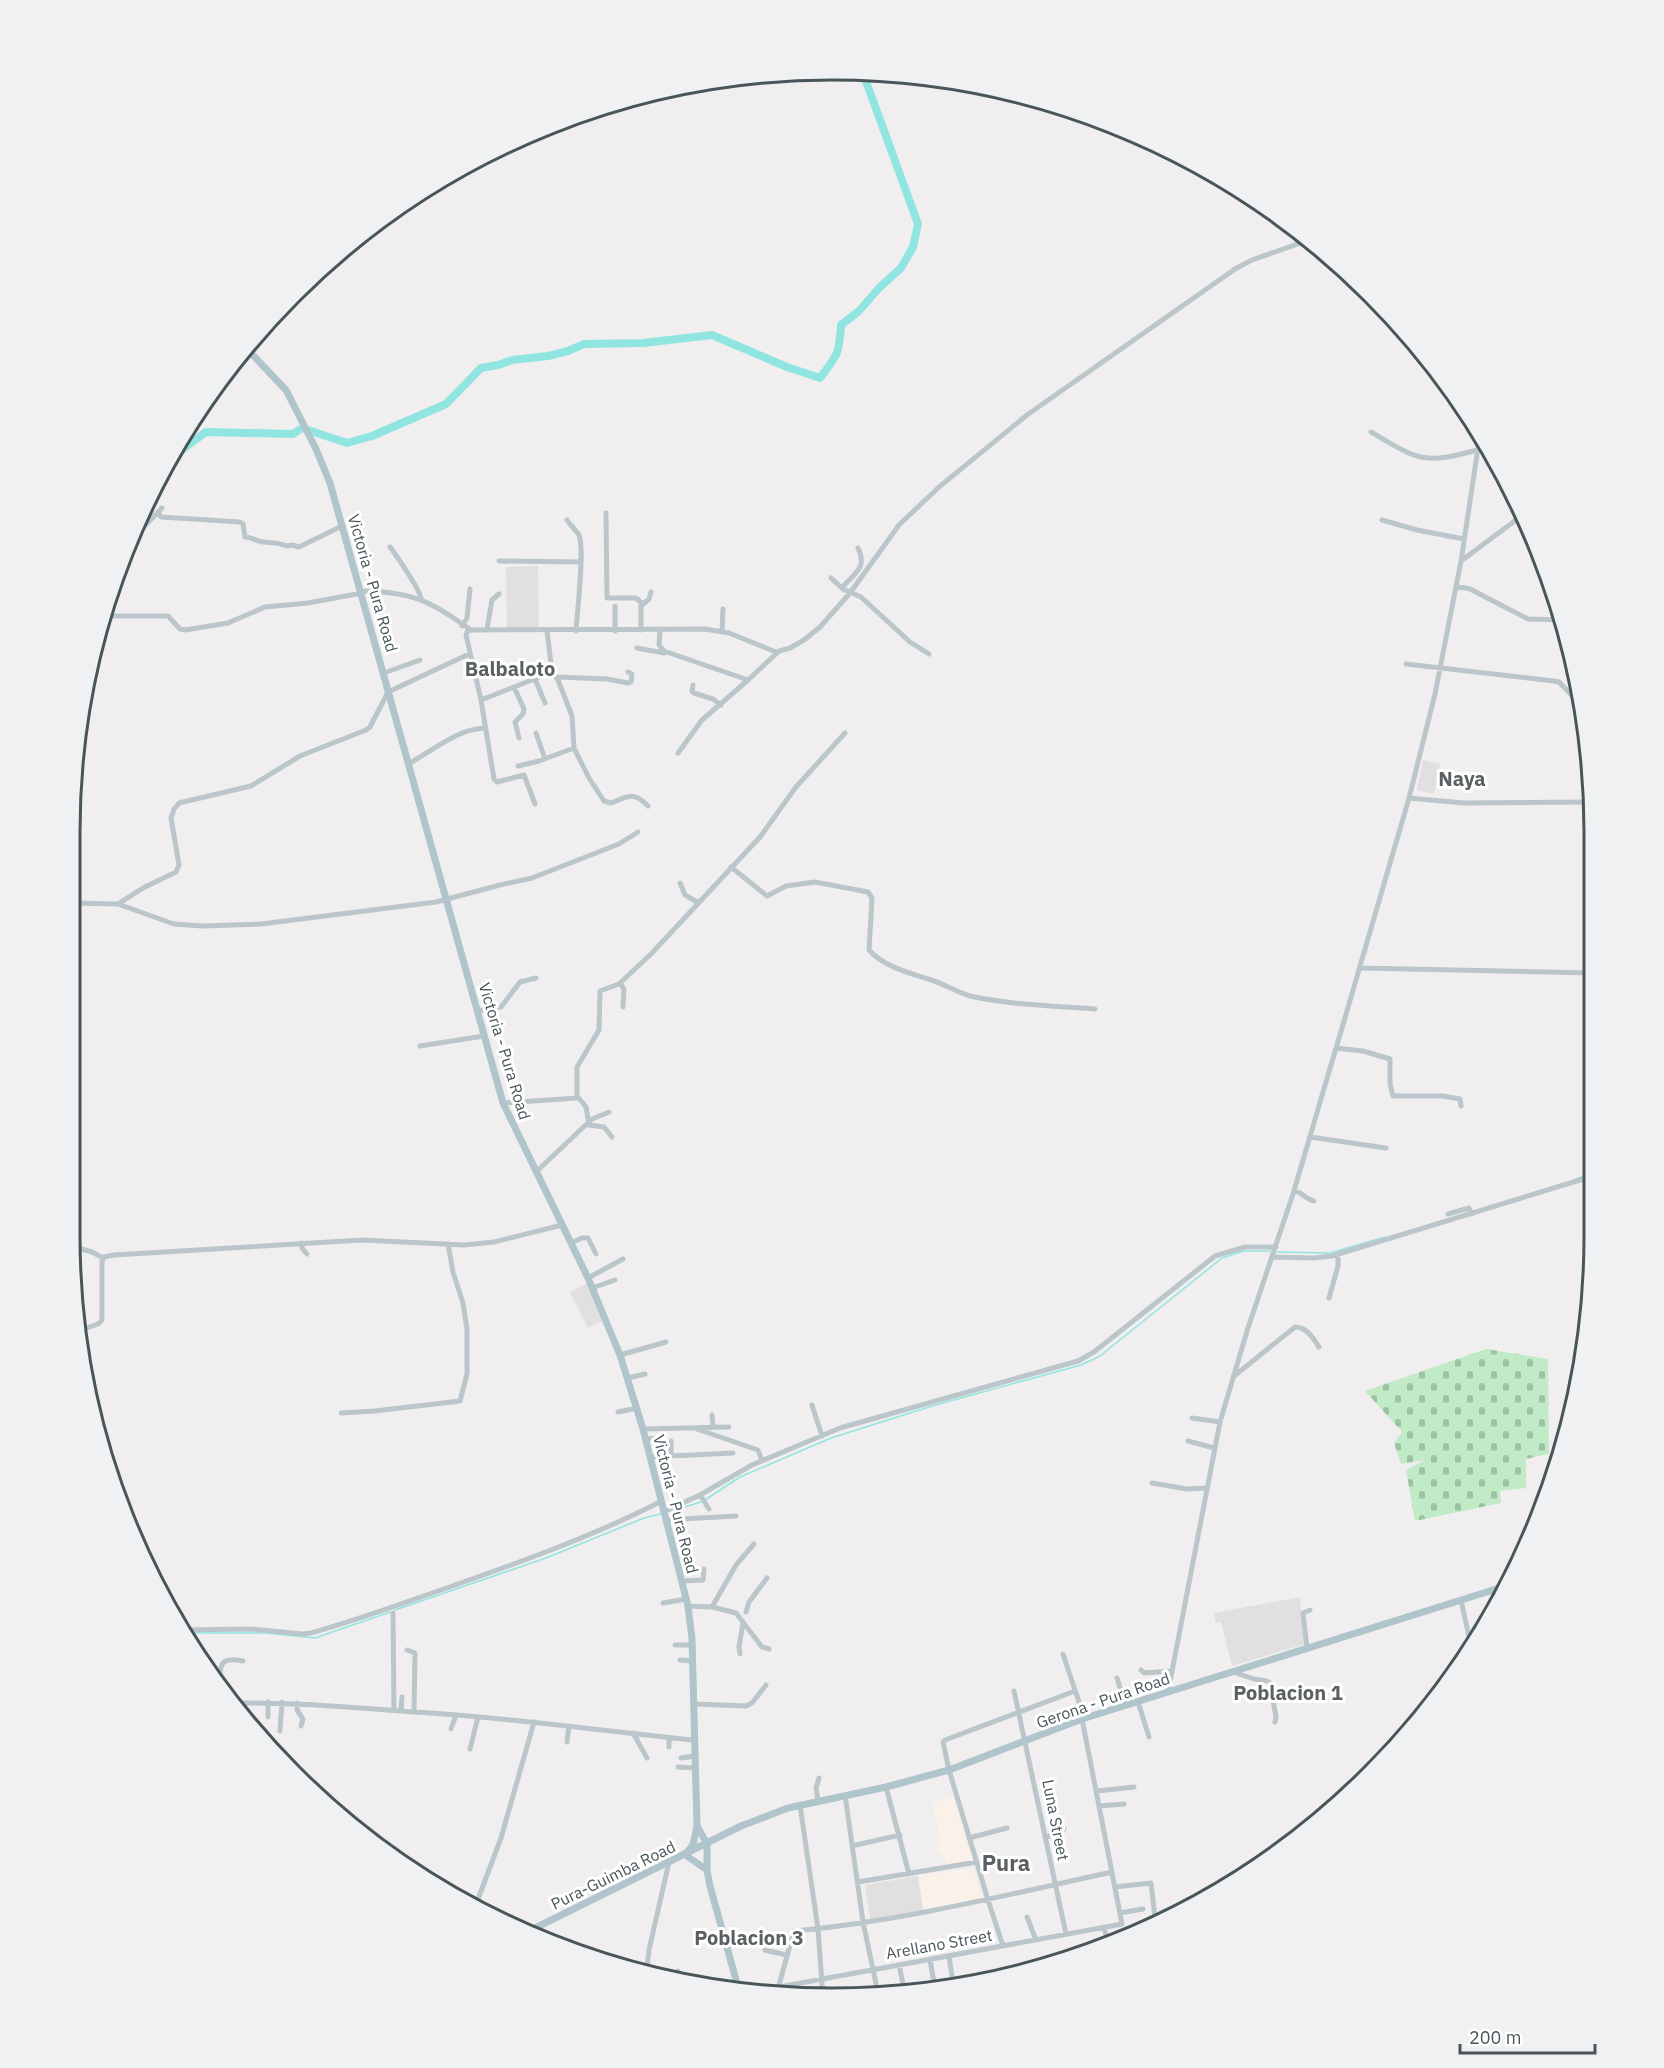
<svg xmlns="http://www.w3.org/2000/svg" width="1664" height="2068" viewBox="0 0 1664 2068" font-family="'IBM Plex Sans',sans-serif">
	<style>
		.commercial { fill: #faf1e8 }
		.education { fill: #e1dfe0 }
		.cemetery { fill: url(#cemetery-stones) }
		.lines { fill: none; stroke-linecap: round; stroke-linejoin: round }
		.stream { stroke: #90e5e1; stroke-width: 1.5 }
		.river { stroke: #90e5e1; stroke-width: 8 }
		.minor { stroke: #bbc6ca; stroke-width: 5 }
		.major { stroke: #b0c4cb; stroke-width: 7 }
		.labels { text-anchor: middle; dominant-baseline: central; stroke-width: 6; stroke-linejoin: round; paint-order: stroke }
		.street-label { font-size: 16px; fill: #48565a; stroke: #fff }
		.quarter-label { font-size: 20px; font-weight: bold; fill: #5b6062; stroke: #fff }
		.district-label { font-size: 22px; font-weight: bold; fill: #5b6062; stroke: #fff }
		.rim { fill: none; stroke: #48565a; stroke-width: 3 }
	</style>
	<defs>
		<pattern id="cemetery-stones" width="16" height="16" patternUnits="userSpaceOnUse" patternTransform="scale(1.5)"><rect width="16" height="16" fill="#c0ebc6"/><path d="M2 7V4a2 2 0 0 1 4 0v3zM10 15v-3a2 2 0 0 1 4 0v3z" fill="#9ec1a4"/></pattern>
	</defs>
	<rect width="100%" height="100%" fill="#f1eeef"/>
	<path class="commercial" d="M953 1797 973 1860 948 1866 943 1854H940L936 1842 940 1840 932 1803Z
		M973 1868 983 1898 923 1910 918 1876Z"/>
	<path class="education" d="M538 566 539 629H507L506 567Z
		M1423 760 1440 764 1434 794 1417 790Z
		M587 1283 604 1320 588 1328 570 1292Z
		M1300 1597 1305 1644 1232 1666 1221 1622 1216 1623 1214 1613Z
		M918 1876 923 1910 870 1919 865 1885Z"/>
	<path class="cemetery" d="M1486 1349 1548 1359 1549 1454 1526 1459V1488L1500 1491 1501 1503 1415 1521 1406 1470 1425 1460 1401 1464 1394 1443 1402 1432 1365 1391Z"/>
	<g class="lines">
		<path class="stream" d="M1576 1179 1593 1173
			M1275 1252 1330 1253 1385 1237
			M705 1500 740 1477 831 1438 932 1406 1081 1365 1100 1356 1222 1258 1244 1251H1270
			M671 1511 701 1502
			M395 1610 546 1558 644 1518 661 1514
			M183 1633H266L315 1638 390 1612"/>
		<path class="river" d="M168 457H172L206 432 293 434 302 428 347 443 372 436 446 404 481 368 498 365 512 360 548 356 568 351 584 344 643 343 712 335 787 367 820 378C838 354 839 355 841 325L859 311 879 288 901 268 913 247 918 224 863 73"/>
		<path class="minor" d="M1371 432C1419 460 1423 465 1477 450
			M158 512 161 517 240 522 243 524 245 537C253 537 256 542 263 542 274 543 277 542 287 546L292 545 299 547 342 526
			M606 513 607 598H636L643 604
			M567 520C570 525 576 530 579 535 585 549 577 612 576 631
			M1382 520 1417 530 1464 539
			M125 546 162 508
			M390 547C396 555 421 591 421 599
			M499 561 581 562
			M1461 561 1524 514
			M831 578 843 589 861 597 910 642 929 654
			M1456 586 1470 589 1528 619 1564 620
			M842 588C854 573 868 568 858 548
			M361 591C414 592 428 600 471 630L705 629 729 633 776 652 790 648 804 640 820 627 850 593 899 525 939 487 1027 415 1235 269 1252 260 1309 240
			M104 616H168L180 629 185 630 228 623 265 607 308 603 362 593
			M462 626 467 618 470 589
			M487 629 492 600 499 594
			M471 630 467 632 466 635 481 700 552 672 547 631
			M641 630V606L649 599 651 592
			M660 630 659 645 664 651 748 680 778 652
			M615 631V606
			M722 631 723 609
			M637 648 664 653
			M1406 664 1554 681 1559 682 1581 705
			M552 672 558 680 572 716 574 748 589 778 604 801 611 803C628 797 632 790 648 806
			M384 673 420 660
			M557 677 607 679 628 683 631 682 632 674 628 672
			M535 679 545 703
			M693 685 692 691 694 693 713 699 721 705
			M514 687 524 709 523 714 515 722 519 738
			M481 700 494 779 497 782 524 775 535 804
			M536 733 545 759
			M678 753 702 720 748 680
			M410 763C434 750 457 729 485 728
			M518 766 539 761 574 748
			M1409 798 1464 803 1593 802
			M731 867 767 896 786 886 815 882 868 892 872 898 869 950C884 967 910 973 931 980 944 984 959 993 970 996 1011 1005 1054 1006 1095 1009
			M680 883 685 895 697 902
			M70 903 118 904 143 888 176 872 179 865 171 818 174 809 179 803 251 786 300 756 366 730 370 727 388 692 469 654
			M118 904 174 924 202 926 261 924 436 902 500 885 532 878 619 844 638 832
			M1360 968 1593 973
			M620 983 624 989 623 1007
			M477 1011 501 1007 520 982 536 978
			M420 1046 484 1036
			M1336 1048 1363 1051 1390 1059V1084L1393 1096H1443L1460 1099 1461 1106
			M578 1097 586 1107 589 1125 604 1127 612 1137
			M503 1103 577 1098V1067L599 1030 600 991 619 984 651 954 760 837 796 787 845 733
			M1310 1137 1386 1148
			M537 1171 592 1119 609 1112
			M1294 1191C1303 1192 1305 1199 1314 1201
			M1448 1214 1469 1208 1472 1214
			M302 1243V1248L307 1254
			M571 1243 582 1238H588L596 1254
			M74 1247 92 1252 103 1258
			M1273 1257 1313 1258 1332 1256 1593 1176
			M588 1278 623 1259
			M592 1288 615 1280
			M1329 1298 1338 1266V1254
			M81 1330 98 1324 102 1320V1262L104 1257 114 1255 362 1240 464 1245 494 1242 562 1225
			M620 1355 666 1342
			M1233 1377 1295 1327C1307 1327 1313 1338 1319 1347
			M628 1378 645 1374
			M812 1405 822 1436
			M618 1412 637 1408
			M341 1413 375 1411 460 1401 467 1374V1329L463 1303 453 1272 448 1244
			M712 1415 713 1427
			M1192 1418 1220 1422
			M643 1429 729 1427
			M697 1429 758 1450 762 1461
			M645 1439 661 1438
			M671 1441V1455
			M1188 1441 1214 1448
			M650 1457 733 1453
			M1152 1483 1187 1489 1207 1488
			M700 1495 709 1509
			M663 1512 700 1495 752 1465 840 1428 1078 1361 1094 1352 1215 1256 1245 1247H1276
			M665 1520 736 1516
			M681 1581 703 1580 704 1569
			M1461 1600 1471 1646
			M663 1603 686 1599
			M688 1606 712 1607 736 1565 754 1544
			M712 1607 736 1613 762 1647 769 1649
			M746 1612 749 1602 767 1578
			M393 1613 394 1710
			M181 1630 252 1629 302 1634 311 1633C355 1621 398 1605 441 1590 515 1564 589 1538 660 1502
			M675 1645H692
			M1307 1648 1303 1613 1310 1610
			M407 1650 415 1653 414 1712
			M740 1654 739 1647 743 1623
			M680 1660 692 1661
			M1141 1670 1144 1673 1172 1671
			M1233 1672 1254 1679 1267 1681 1270 1683 1276 1717 1275 1722
			M1117 1678 1126 1706
			M220 1681C219 1661 224 1657 243 1661
			M1014 1691 1066 1934
			M1168 1692 1220 1422 1248 1328 1293 1194 1344 1021 1409 798 1435 694 1461 561 1480 435
			M1138 1702 1149 1737
			M237 1703C297 1702 355 1708 414 1712 508 1717 601 1731 694 1740
			M297 1703V1710L303 1719 301 1726
			M694 1704 746 1706 752 1703 766 1685
			M401 1711 402 1697
			M268 1717V1702
			M451 1729 456 1715
			M280 1731 282 1702
			M633 1733 647 1758
			M669 1738V1747
			M567 1742 569 1726
			M470 1749 478 1717
			M681 1758 695 1756
			M678 1767 695 1768
			M886 1787 909 1874
			M1097 1791 1134 1787
			M845 1795 863 1922 878 1993
			M818 1800 816 1788 819 1778
			M800 1805 818 1929 823 1998
			M1099 1806 1124 1804
			M1045 1837 1054 1835 1064 1829
			M969 1838 1007 1828
			M852 1846 900 1835
			M858 1882 977 1862
			M1115 1887 1151 1883 1156 1926
			M475 1907 501 1838 534 1722
			M1120 1913 1143 1909
			M1027 1917 1036 1940
			M1104 1927 1108 1943
			M1003 1946 988 1900 949 1770 943 1742 945 1740 1075 1691
			M765 1950 786 1955
			M949 1956 953 1983
			M930 1960 934 1982
			M899 1965 904 1989
			M646 1974 649 1950 669 1862
			M677 1979 678 1971
			M779 1987 1122 1924 1082 1719V1711L1063 1654
			M777 1992 794 1931C901 1921 1007 1895 1112 1872"/>
		<path class="major" d="M245 347 286 390 316 449 330 483 503 1103 588 1278 620 1355 643 1429 688 1606 692 1639 697 1826 707 1844V1870L710 1886 738 1987
			M688 1851 693 1845 697 1826
			M684 1854 707 1870
			M531 1930 741 1826 788 1808 886 1787 949 1770 1082 1719 1509 1585"/>
	</g>
	<g class="labels">
		<g class="street-label">
			<text transform="translate(373 583) rotate(74)">Victoria - Pura Road</text>
			<text transform="translate(505 1051) rotate(73)">Victoria - Pura Road</text>
			<text transform="translate(676 1504) rotate(76)">Victoria - Pura Road</text>
			<text transform="translate(1103 1700) rotate(-19)">Gerona - Pura Road</text>
			<text transform="translate(1056 1820) rotate(79)">Luna Street</text>
			<text transform="translate(613 1875) rotate(-26)">Pura-Guimba Road</text>
			<text transform="translate(939 1944) rotate(-10)">Arellano Street</text>
		</g>
		<g class="quarter-label">
			<text x="510" y="668">Balbaloto</text>
			<text x="1462" y="778">Naya</text>
			<text x="1288" y="1692">Poblacion 1</text>
			<text x="749" y="1937">Poblacion 3</text>
		</g>
		<g class="district-label">
			<text x="1006" y="1862">Pura</text>
		</g>
	</g>
	<path d="M0 0H1664V2068H0ZM832 80H832A752 752 0 0 1 1584 832V1236A752 752 0 0 1 832 1988H832A752 752 0 0 1 80 1236V832A752 752 0 0 1 832 80Z" fill="#f0f1f2" fill-rule="evenodd"/>
	<path class="rim" d="M832 80H832A752 752 0 0 1 1584 832V1236A752 752 0 0 1 832 1988H832A752 752 0 0 1 80 1236V832A752 752 0 0 1 832 80Z"/>
	<path d="M1460 2044v9h135v-9" fill="none" stroke="#48565a" stroke-width="3"/>
	<text x="1469" y="2044" font-size="18" fill="#48565a" stroke="#ffffff" stroke-width="4.5" paint-order="stroke">200 m</text>
</svg>
